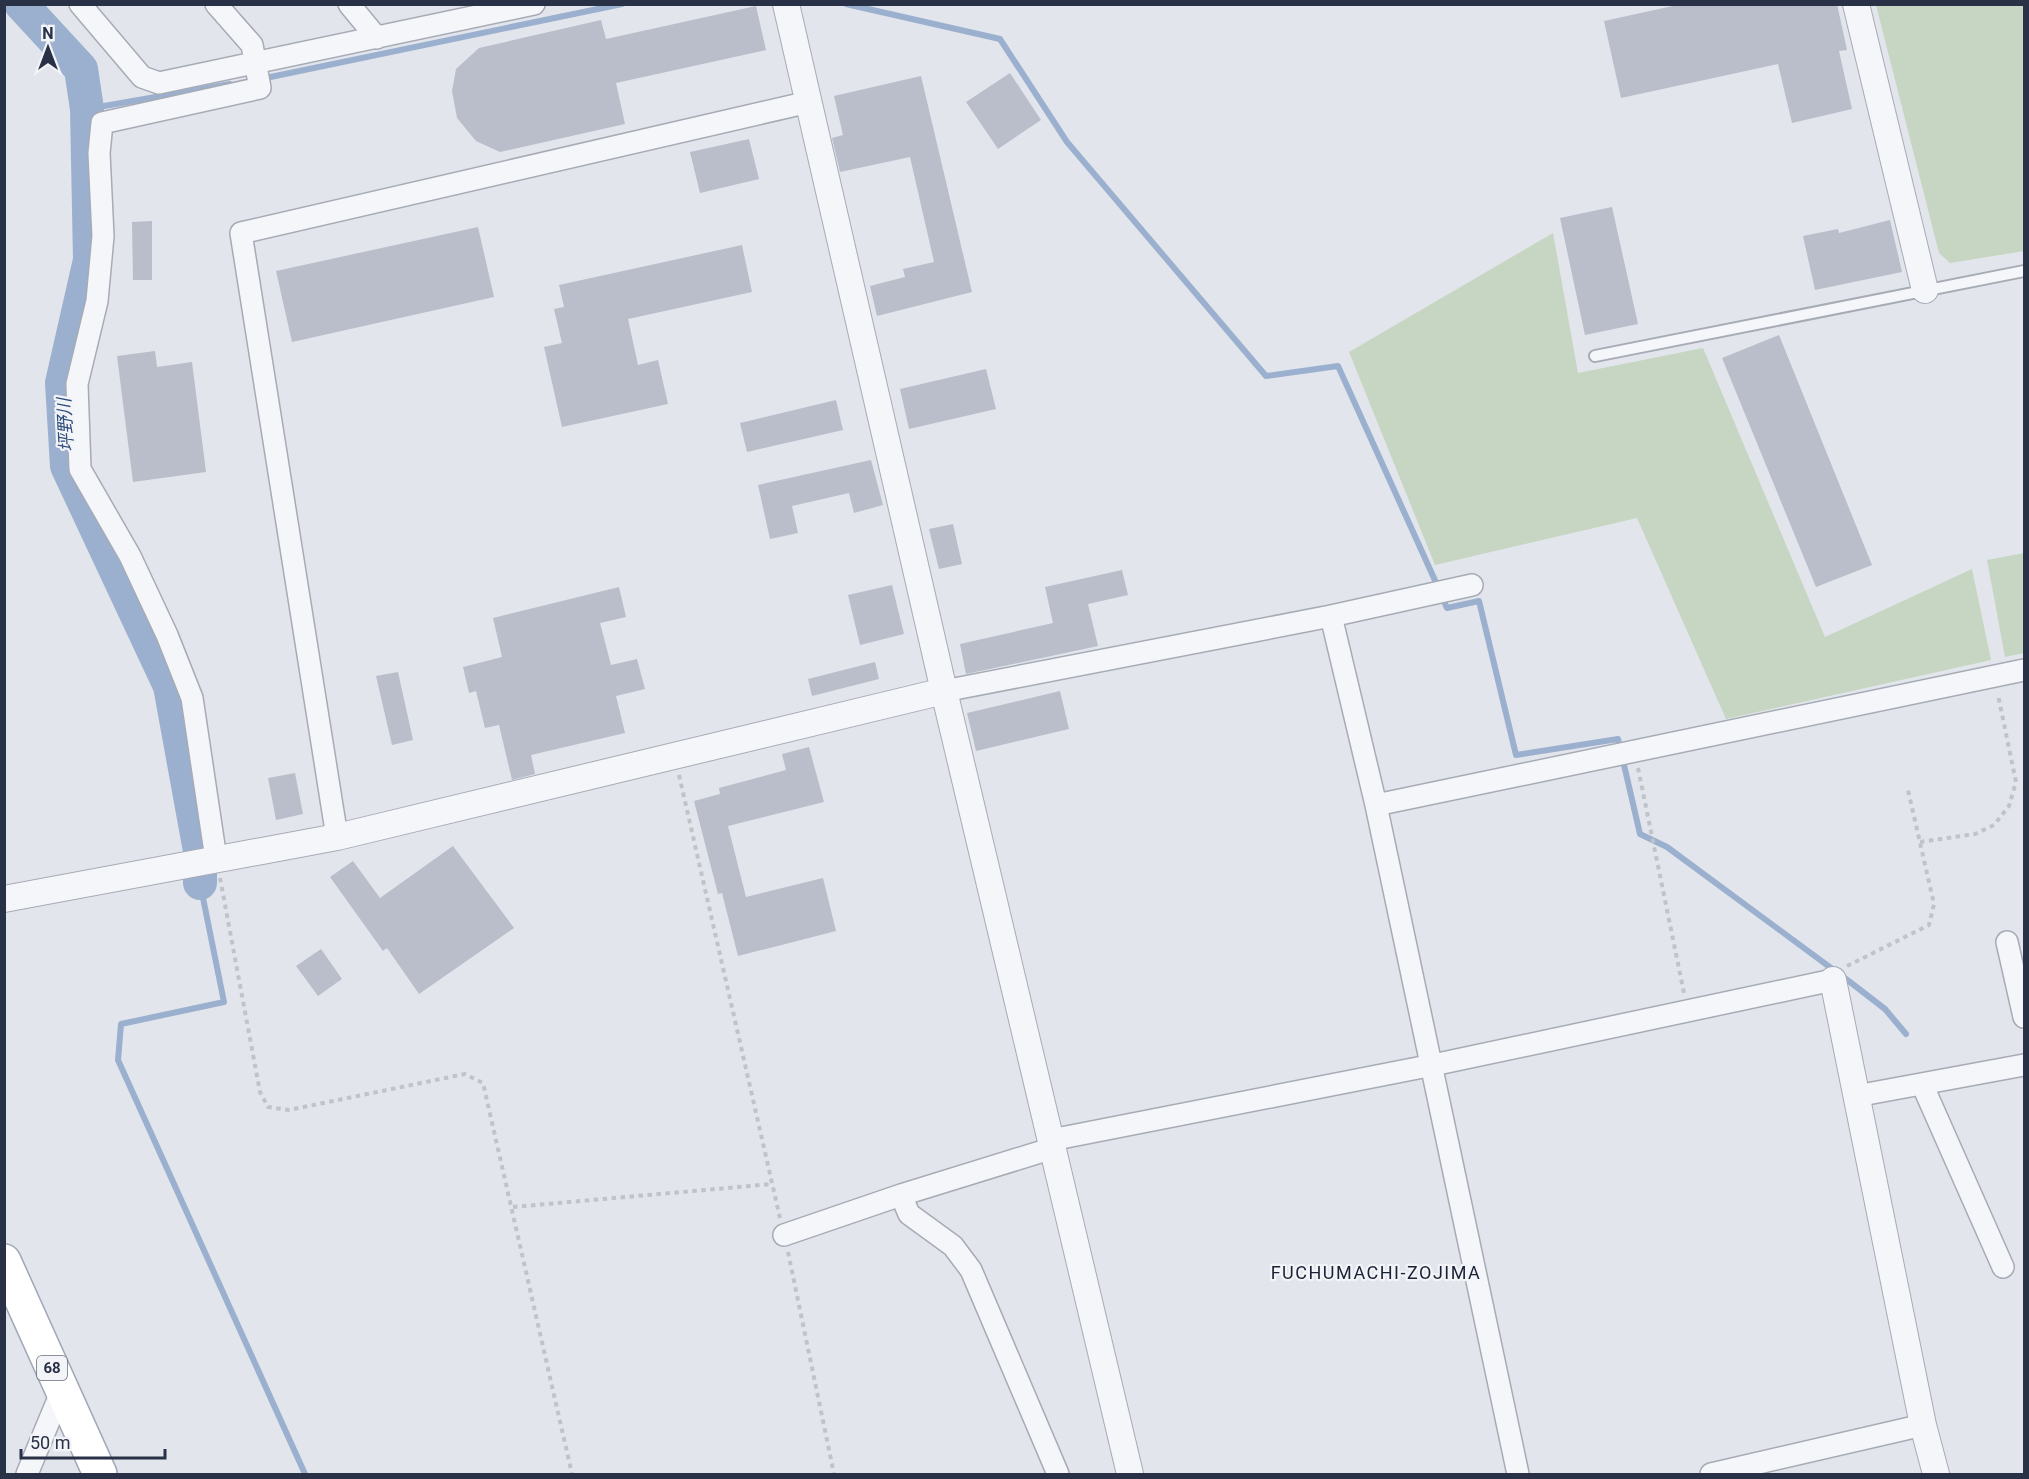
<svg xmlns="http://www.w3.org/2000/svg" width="2029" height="1479" viewBox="0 0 2029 1479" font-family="Roboto,'Noto Sans JP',sans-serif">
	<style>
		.green { fill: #c6d6c2 }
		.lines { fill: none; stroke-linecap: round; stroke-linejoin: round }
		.stream { stroke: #9ab0ce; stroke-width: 6 }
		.river { stroke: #9ab0ce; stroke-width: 34 }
		.building { fill: #b9beca }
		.service-casing { stroke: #a6abb6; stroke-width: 14 }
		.minor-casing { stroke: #a6abb6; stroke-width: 24 }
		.tertiary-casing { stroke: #a6abb6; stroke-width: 28 }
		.primary-casing { stroke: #a0a8b8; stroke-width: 36 }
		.path { stroke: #c0c3ca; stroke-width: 4; stroke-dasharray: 4.5 4.5; stroke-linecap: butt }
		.service { stroke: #f5f6f9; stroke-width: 10 }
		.minor { stroke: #f5f6f9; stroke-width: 21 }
		.tertiary { stroke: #f5f6f9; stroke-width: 26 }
		.primary { stroke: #fff; stroke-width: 33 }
		.labels { text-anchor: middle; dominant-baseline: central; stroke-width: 4.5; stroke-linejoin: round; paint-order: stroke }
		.shield { fill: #f2f4f8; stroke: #656c7b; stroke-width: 1.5 }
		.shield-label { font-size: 15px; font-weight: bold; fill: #283145 }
		.water-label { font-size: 18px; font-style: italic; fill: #2f4d7d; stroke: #f2f4f8 }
		.neighbourhood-label { font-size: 18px; letter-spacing: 1.5px; fill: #1a2236; stroke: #f2f4f8 }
	</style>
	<rect width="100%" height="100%" fill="#e2e5eb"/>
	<path class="green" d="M1876 5H2024V251L1950 263 1939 253Z
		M1553 233 1578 373 1703 348 1825 637 1972 569 1991 660 1726 719 1637 518 1435 565 1349 352Z
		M2024 553V653L2005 657 1987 560Z"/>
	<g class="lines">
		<path class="stream" d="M846 4 1000 39 1067 142 1266 376 1338 366 1438 587
			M261 79 622 4
			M87 109 230 84
			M1442 597 1447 608 1479 601 1516 755 1618 739 1640 834 1667 847 1850 982 1885 1009 1906 1034
			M200 883 224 1002 121 1024 118 1060 305 1474"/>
		<path class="river" d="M21 4 81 69 87 109 90 260 62 383 67 466 170 686 200 851V883"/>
	</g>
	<path class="building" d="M1682 4H1837L1847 50 1839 51 1852 109 1792 123 1778 64 1621 98 1604 21Z
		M756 6 766 50 616 83 625 124 500 152 476 141 457 118 452 91 456 69 479 48 601 20 606 39Z
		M1010 73 1041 120 998 149 966 102Z
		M921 76 972 292 877 316 870 286 905 277 903 269 934 262 910 157 840 172 832 138 843 135 834 96Z
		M749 139 759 179 700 193 690 152Z
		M1612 207 1638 324 1585 335 1560 218Z
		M1890 220 1902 272 1815 290 1803 236 1838 229 1839 233Z
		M152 221V280H133L132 222Z
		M478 227 494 297 292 342 276 271Z
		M742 245 752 292 628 319 638 365 658 360 668 404 562 427 544 347 562 343 554 309 564 307 559 285Z
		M1779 335 1872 565 1816 587 1722 358Z
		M155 351 157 367 192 362 206 472 133 482 117 356Z
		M986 369 996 409 909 429 900 389Z
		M836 400 843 430 747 452 740 423Z
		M871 460 883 505 854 513 849 493 792 506 798 533 770 539 758 485Z
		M953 524 962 564 939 569 929 529Z
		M1122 570 1128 595 1088 604 1098 646 966 674 960 644 1053 623 1045 587Z
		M892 585 904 634 860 645 848 595Z
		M619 587 626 617 600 623 611 665 637 659 645 689 616 696 625 733 531 755 535 774 512 780 499 725 485 728 476 691 469 693 463 667 502 657 493 618Z
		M875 662 879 679 812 696 808 679Z
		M398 672 413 740 392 745 376 676Z
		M1060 691 1069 729 976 751 967 713Z
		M809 747 824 802 728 826 746 897 823 878 836 931 738 956 722 893 718 894 694 801 720 794 719 788 786 770 782 754Z
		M295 773 303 814 276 820 268 778Z
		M453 846 514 928 419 994 387 948 383 951 330 877 353 861 380 898Z
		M321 949 342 979 318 996 296 966Z"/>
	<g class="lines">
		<g class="service-casing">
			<path id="service" d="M1595 356 2024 271"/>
		</g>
		<g class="minor-casing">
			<path id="minor" d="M80 4 142 77 159 83 534 4
				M216 4 252 45 260 88 102 123 99 153 103 236 97 301 77 384 80 469 130 556 167 635 192 698 216 859
				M349 4 377 38
				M1331 616 1472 585
				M944 691 1331 616 1376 805 1518 1474
				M1376 805 2024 670
				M337 837 241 233 809 102
				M2007 942 2024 1017
				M1922 1084 2003 1267
				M1856 1096 2024 1065
				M1051 1140 1433 1065 1833 980
				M1053 1148 901 1195 909 1214 953 1246 971 1270 1058 1474
				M784 1235 901 1195
				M27 1474 62 1390
				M1711 1474 1923 1425"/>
		</g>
		<g class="tertiary-casing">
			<path id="tertiary" d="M786 4 944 691 1130 1474
				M1856 4 1925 290
				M4 899 337 837 944 691
				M1833 980 1923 1425 1936 1474"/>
		</g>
		<g class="primary-casing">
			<path id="primary" d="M4 1261 100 1474"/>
		</g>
		<path class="path" d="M1638 768 1684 993
			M679 775 780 1218
			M1920 842 1975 834 1994 825 2009 806 2016 782 1998 695
			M220 878 260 1092 268 1107 289 1110 465 1074 483 1083 572 1474
			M1847 966 1929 925 1934 904 1908 790
			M513 1207 772 1184
			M788 1252 834 1474"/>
		<use href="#service" class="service"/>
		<use href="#minor" class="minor"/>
		<use href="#tertiary" class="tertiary"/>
		<use href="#primary" class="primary"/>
	</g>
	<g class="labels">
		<rect class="shield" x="37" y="1356" width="30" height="24" rx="4.5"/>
		<g class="shield-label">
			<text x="52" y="1368">68</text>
		</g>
		<g class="water-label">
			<text transform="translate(65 425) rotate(-93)">坪野川</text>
		</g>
		<g class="neighbourhood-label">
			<text x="1376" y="1272">FUCHUMACHI-ZOJIMA</text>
		</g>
	</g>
	<rect width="2029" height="1479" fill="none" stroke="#283145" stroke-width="12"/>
	<g transform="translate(48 48)" stroke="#f2f4f8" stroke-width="4.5" paint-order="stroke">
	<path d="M0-4.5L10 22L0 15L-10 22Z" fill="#283145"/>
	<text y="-9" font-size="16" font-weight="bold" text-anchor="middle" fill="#283145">N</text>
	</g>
	<path d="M21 1449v9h144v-9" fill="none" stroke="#283145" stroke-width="3"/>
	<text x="30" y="1449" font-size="18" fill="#283145" stroke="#f2f4f8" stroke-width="4.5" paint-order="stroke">50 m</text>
</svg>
